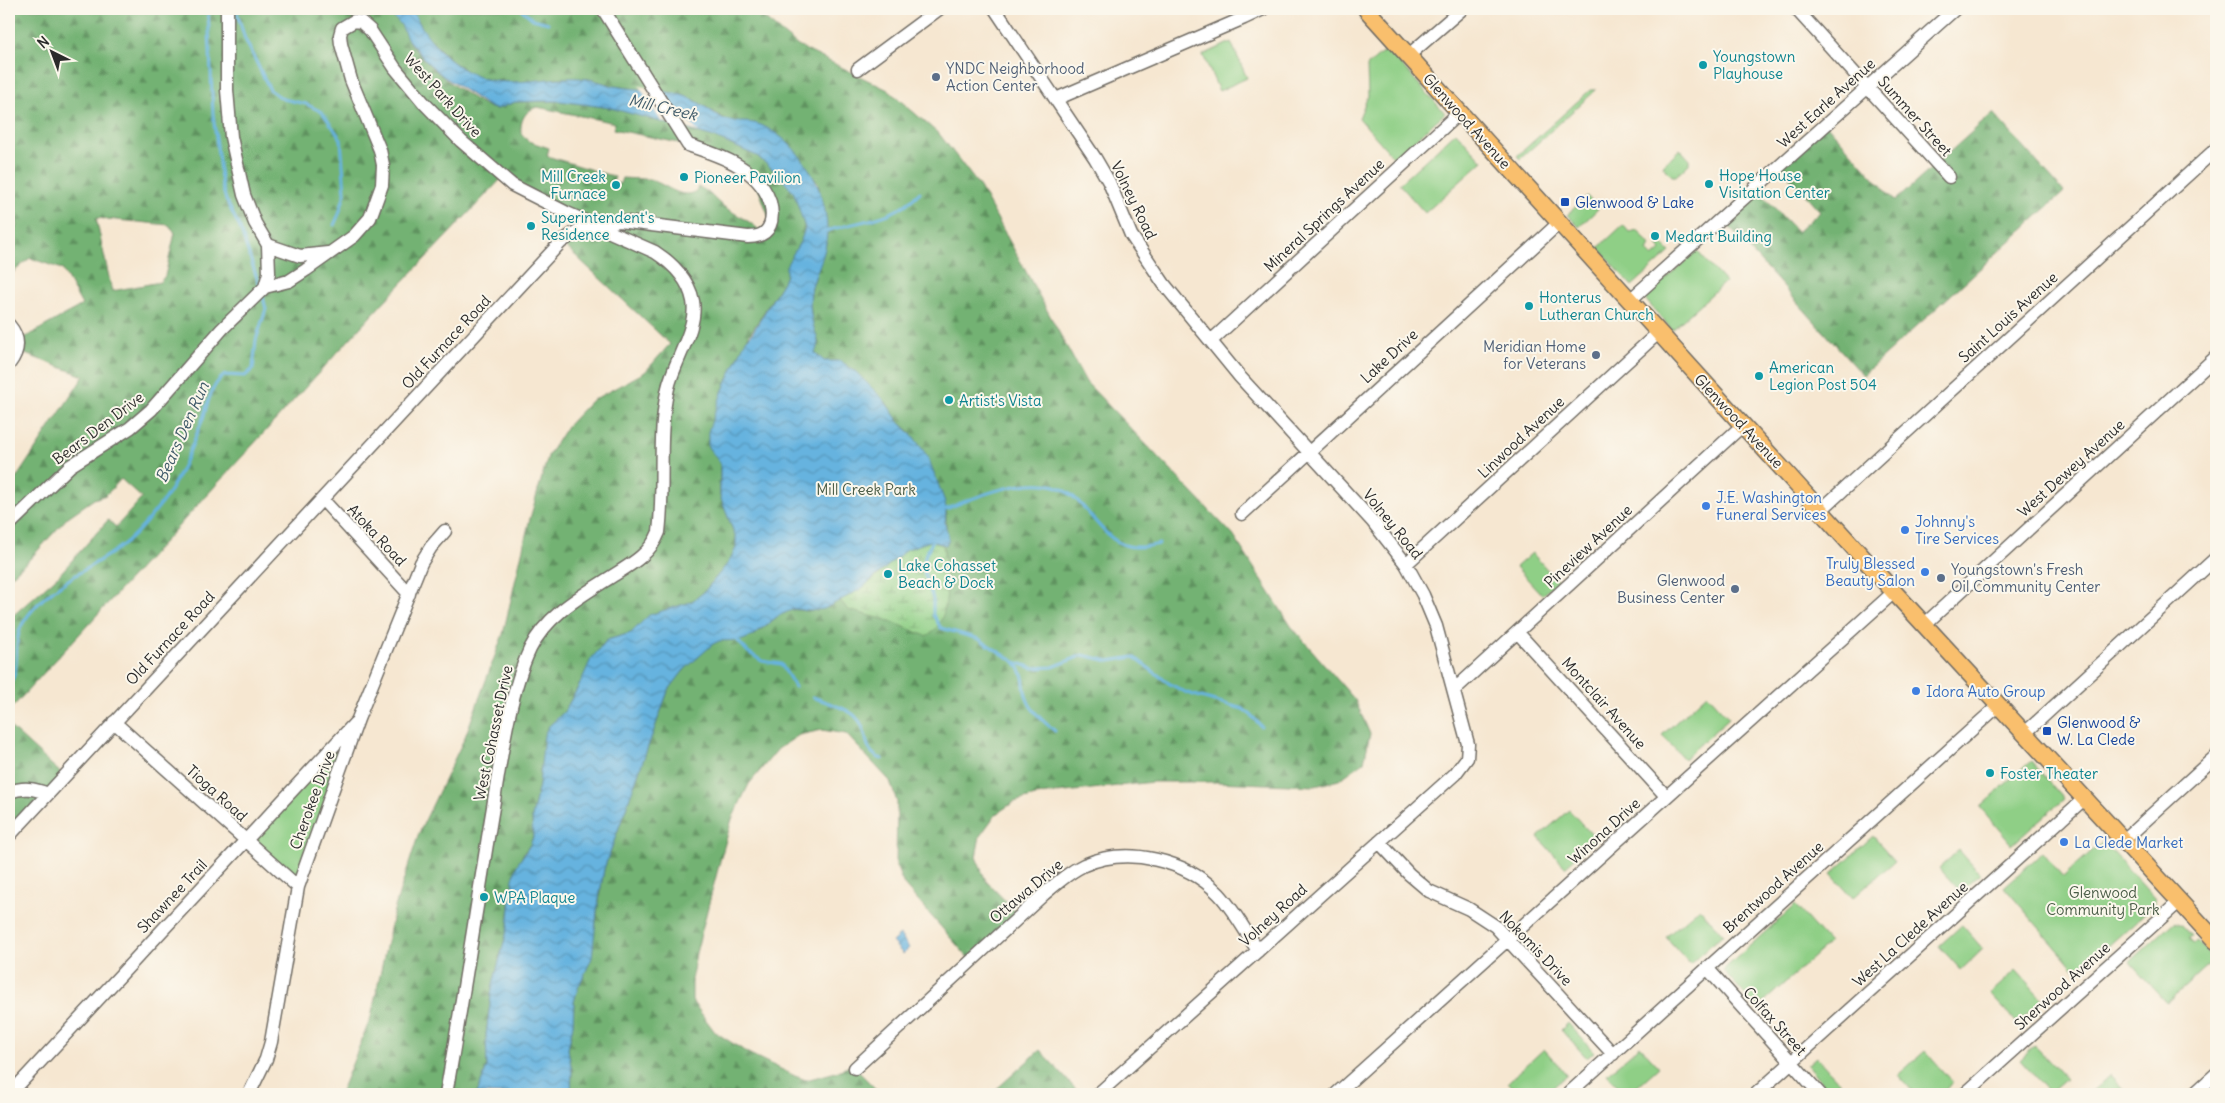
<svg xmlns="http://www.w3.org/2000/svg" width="2225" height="1103" viewBox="0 0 2225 1103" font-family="Delius,sans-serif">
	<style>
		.green { fill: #8fcf86; stroke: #5d7d58 }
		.forest { fill: url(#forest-firs); stroke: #4f6e4f; fill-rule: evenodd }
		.wetland { fill: url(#wetland-marsh); stroke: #5d7d58 }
		.water { fill: url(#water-waves); stroke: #486f85 }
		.pier { fill: #f6e7d1 }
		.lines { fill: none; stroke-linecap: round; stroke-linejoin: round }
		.stream { stroke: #66b3df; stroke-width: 3 }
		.minor-casing { stroke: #726d65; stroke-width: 15 }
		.major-casing { stroke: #726d65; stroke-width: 19 }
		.minor { stroke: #fff; stroke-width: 12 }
		.major { stroke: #f9bf6d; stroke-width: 16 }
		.culture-dot { fill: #0f9aa8; stroke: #fbf7ec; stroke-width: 2 }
		.service-dot { fill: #5c6f8a; stroke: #fbf7ec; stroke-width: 2 }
		.transit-dot { fill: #1a4fb4; stroke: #fbf7ec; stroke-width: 2 }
		.shop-dot { fill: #3f7fe0; stroke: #fbf7ec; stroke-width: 2 }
		.labels { text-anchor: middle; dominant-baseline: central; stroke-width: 4; stroke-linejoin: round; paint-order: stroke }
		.culture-label { font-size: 15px; fill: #0d838f; stroke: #fbf7ec; text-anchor: start }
		.service-label { font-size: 15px; fill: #4e5e75; stroke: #fbf7ec; text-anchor: start }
		.street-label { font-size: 15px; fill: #2b2b2b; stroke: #fbf7ec }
		.transit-label { font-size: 15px; fill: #164399; stroke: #fbf7ec; text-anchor: start }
		.park-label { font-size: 15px; fill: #495c46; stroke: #fbf7ec }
		.shop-label { font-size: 15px; fill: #366cbe; stroke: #fbf7ec; text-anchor: start }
		.water-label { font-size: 16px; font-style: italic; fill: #405b6a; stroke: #fbf7ec }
	</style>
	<defs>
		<pattern id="forest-firs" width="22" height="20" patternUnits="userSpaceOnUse" patternTransform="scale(1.25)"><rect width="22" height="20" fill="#73b273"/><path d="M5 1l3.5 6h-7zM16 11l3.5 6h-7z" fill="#5f915f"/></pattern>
		<pattern id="wetland-marsh" width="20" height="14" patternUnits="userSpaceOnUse" patternTransform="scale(1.25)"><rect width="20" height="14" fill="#8fcf86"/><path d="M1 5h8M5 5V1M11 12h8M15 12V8" fill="none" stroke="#75a86e"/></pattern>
		<pattern id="water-waves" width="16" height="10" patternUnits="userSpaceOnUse" patternTransform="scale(1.25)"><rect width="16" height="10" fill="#66b3df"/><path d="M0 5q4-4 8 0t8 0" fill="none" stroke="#5492b5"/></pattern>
	</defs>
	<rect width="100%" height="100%" fill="#fbf7ec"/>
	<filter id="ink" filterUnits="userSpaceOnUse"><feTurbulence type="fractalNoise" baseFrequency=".02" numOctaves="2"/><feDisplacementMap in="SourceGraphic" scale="10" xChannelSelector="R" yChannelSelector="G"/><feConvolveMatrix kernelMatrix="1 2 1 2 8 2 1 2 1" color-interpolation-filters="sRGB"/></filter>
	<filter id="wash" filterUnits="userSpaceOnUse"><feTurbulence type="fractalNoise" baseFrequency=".0096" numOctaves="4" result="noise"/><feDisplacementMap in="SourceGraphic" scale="20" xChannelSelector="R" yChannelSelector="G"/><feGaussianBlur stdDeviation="1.12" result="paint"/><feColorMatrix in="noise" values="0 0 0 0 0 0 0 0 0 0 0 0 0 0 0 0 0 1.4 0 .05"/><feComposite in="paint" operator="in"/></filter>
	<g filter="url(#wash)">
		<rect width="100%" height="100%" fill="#f6e7d1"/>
		<path class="green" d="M1231 42 1247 78 1219 91 1203 55Z
			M1387 49 1445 113 1394 158 1359 118 1368 96 1367 66Z
			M1590 90H1596L1520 159 1517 156Z
			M1456 132 1483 161 1425 213 1399 184Z
			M1680 149 1689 159V164L1676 176H1672L1663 167 1664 164Z
			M1587 196 1598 209 1579 227 1567 215Z
			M1623 225 1629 232 1638 230 1650 245 1647 251 1653 257 1661 250 1657 245 1660 242 1670 252 1632 286 1598 248Z
			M1697 251 1725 282 1672 330 1644 298Z
			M1532 553 1558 581 1542 595 1516 567Z
			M1707 694 1729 718 1684 759 1662 735Z
			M358 719 298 887 246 840Z
			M2031 761 2064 799 2012 845 1980 807Z
			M1569 810 1596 839 1565 867 1538 837Z
			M1873 836 1895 861 1853 898 1831 874Z
			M2103 841 2155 899 2154 905 2078 973 2004 887 2043 852 2063 877Z
			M1959 850 1980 874 1960 891 1939 868Z
			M1795 905 1829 943 1757 1008 1723 970Z
			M1699 908 1723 934 1690 964 1666 937Z
			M2174 922 2182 925 2192 936 2189 938 2193 944 2197 941 2214 960 2167 1003 2130 962Z
			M1962 925 1983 949 1961 970 1939 946Z
			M2016 970 2043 1000 2017 1023 1990 994Z
			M1568 1023 1594 1052 1587 1058 1561 1030Z
			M1640 1046 1659 1067 1629 1094H1625L1607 1074Z
			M2035 1046 2066 1079 2050 1093 2020 1060Z
			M1544 1049 1567 1075 1546 1094H1519L1508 1082Z
			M1925 1051 1953 1083 1940 1094H1915L1898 1075Z
			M1816 1057 1841 1084 1831 1093 1807 1065Z
			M2110 1075 2128 1094H2089Z"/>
		<path class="forest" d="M9 9H390C392 17 396 19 401 24 405 29 406 37 409 42 429 69 461 93 490 108L497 109 515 102 560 101 611 108 657 120 711 136 757 156 776 172 794 193 803 219 805 233 783 282 748 337 722 392 714 455 720 463V496L736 538V548L728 563 704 592 691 602 649 615 631 633 607 640 601 646 564 712 548 727 545 735 539 785 532 817 533 837 530 845 523 854 510 902 508 927 492 988 486 1035 487 1067 477 1094H340L371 1017 394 910 419 833 465 737 503 634 529 522 548 456 567 426 591 401 645 372 670 344 561 242 594 226 502 178 381 305 9 711V619L59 575 108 520 116 527 142 498 121 479 106 495 94 499 68 517 31 558 9 578V489L84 376 17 351V342L82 305 62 269 30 258 9 276V231L18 226 9 202ZM537 107 615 123 613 129 688 145 755 179 771 223 759 230C749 220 738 216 726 208 715 202 711 191 698 187L696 191C682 200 668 186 654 181 645 178 632 179 622 178L620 184 613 182 615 177 547 156 549 148 528 141 521 133C520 121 524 111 537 107ZM96 218 169 225 175 233 165 276 160 282 112 291Z
			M412 9H753L798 46 888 90 940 135 980 187 1086 382 1233 535 1291 626 1355 700 1370 734 1364 762 1339 780 1315 786 1216 782H1153L1039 795 1014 802 996 814 980 836 976 857 986 881 1020 916 971 961 904 885 896 866 897 802 890 781 846 734 822 730 799 735 778 749 749 784 732 819 720 861 696 953 692 976V1001L715 1032 748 1053 795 1076 806 1080 836 1072 852 1065 881 1094H571L572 1071 568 1049 573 1025 574 1002 595 925 604 869 668 691C677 677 704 645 720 640 732 637 742 641 754 635 767 627 777 613 792 610 797 609 802 611 808 611 818 611 831 606 840 600L946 529V509L930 463 909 431 899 422 884 400 856 372 841 361H824L815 353 818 342 812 321 810 303 812 287 826 244 827 229 818 183 781 138 760 125 734 122 725 119 693 99 682 95 614 86 589 79 560 78 544 81 510 82 490 80 472 75 453 62 426 35Z
			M1993 113 2064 192 1863 375 1721 218 1756 188 1797 232 1820 211 1779 166 1826 124 1895 201Z
			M9 726 64 776 9 836Z
			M1040 1050 1080 1094H991Z"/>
		<path class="wetland" d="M930 541 943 545C947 569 954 624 926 636L890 621 848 610 840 600 871 581 907 549Z"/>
		<path class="water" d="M390 9H412C424 35 445 61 472 74 508 92 550 73 588 79 597 80 605 84 614 86 638 91 668 88 692 99 703 104 712 113 724 119 736 124 749 120 761 125 803 143 833 199 826 243 824 258 816 272 812 287 809 298 810 313 813 324 814 330 818 337 818 342 818 346 816 350 815 353L824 361H841L856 372 884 400 899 422 913 436 928 457 945 502 946 511 945 523 949 540 946 545 930 541 907 549 861 589 824 609 810 611 794 609 778 616 752 636 743 640 719 641 713 644 684 670 668 691 604 869 597 911 592 958 578 988 574 1002 573 1025 568 1049 572 1071 571 1094H477L487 1067 486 1035 492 988 508 927 513 879 517 865 530 845 533 837 532 817 539 785 544 735 548 727 564 712 579 686 591 659 607 640 631 633 649 615 691 602 704 592 728 563 736 548V538L720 496V463L708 447V432L722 392 746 340 751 335 783 282 786 275V266L801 240 805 228 794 193 776 172 757 156 711 136 611 108 560 101H538L515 102 497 109 491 108 443 76 427 62 408 40 401 25 394 18Z
			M900 935 909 948 903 954 892 942Z"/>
		<path class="pier" d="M639 86 660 90 676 111 699 132 661 121Z"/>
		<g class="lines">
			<path class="stream" d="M208 9 213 114 222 186 226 200 240 228 260 287
				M236 9 245 39 270 90 283 99 306 104 322 112 341 139 345 193 339 214 334 225
				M521 9 533 19 548 23
				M827 231C862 219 892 222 920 192
				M946 509C975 497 1024 477 1055 486 1085 495 1098 539 1128 546 1138 549 1150 546 1159 544
				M932 542 925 556 924 572 933 599V615L941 628 979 639 1015 662 1033 668 1053 667 1083 655 1109 661 1134 657 1170 684 1187 693 1243 709 1251 715 1261 726
				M737 640 748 652 762 661 781 664 795 687
				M1016 663C1028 679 1021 686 1028 701 1033 713 1045 723 1055 731
				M9 683C22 673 11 642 23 623 46 585 90 570 124 544 137 534 149 519 160 505 179 481 190 450 202 421 208 405 210 385 225 375L245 376 253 369 256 340 266 309 262 293
				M813 697C825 702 848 708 856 717 871 732 860 751 882 759"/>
		</g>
	</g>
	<g filter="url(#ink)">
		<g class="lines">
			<g class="minor-casing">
				<path id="minor" d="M227 9V90L231 137 244 195 255 223 268 245 269 273 265 287
					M995 9 1095 158 1109 182 1131 235 1164 284 1240 377 1373 522 1406 564 1423 595 1436 626 1468 744 1467 758 1455 774 1098 1094
					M1796 9 1949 177
					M1409 55 1462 9
					M858 69 939 9
					M1056 99 1244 18 1263 9
					M268 245 300 256 328 253
					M1629 301 1955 9
					M9 325C20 338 19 351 9 364
					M1211 341 1459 113
					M322 499 409 594
					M1821 510 2216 149
					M1242 514 1559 223
					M9 525 70 466 130 428 151 410 222 329 265 287 289 281 306 270 354 236 370 218 382 185 383 165 380 150 351 80 341 44 340 35 342 28 354 21 361 22 370 30 395 68 424 103 461 141 512 185 567 213 655 252C672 263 689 280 693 301 698 328 674 361 668 388 657 435 665 484 659 532 651 553 632 564 614 575 583 595 547 614 530 649 509 694 501 758 493 807 477 903 463 999 446 1094
					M1406 564 1658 333
					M1925 624 2216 357
					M1518 633 1666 796
					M1454 690 1743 425
					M114 722 298 887
					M2025 733 2216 558
					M9 792C23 787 34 788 48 794
					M9 836 561 242 579 230 619 221 748 237C758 237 766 235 770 225 773 218 772 210 770 202 759 168 719 155 688 145L603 9
					M2124 840 2216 756
					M1379 842 1409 874 1429 891 1469 909 1495 926 1613 1054
					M1707 968 1820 1094
					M855 1068 1044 894C1057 883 1069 872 1084 865 1128 846 1186 860 1219 894 1234 910 1246 932 1258 951
					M10 1094 355 723
					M249 1094 266 1059 271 1042 298 887 358 719 421 563 431 547 445 531
					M1336 1094 1894 592
					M1568 1094 1999 705
					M1756 1094 2085 798
					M1965 1094 2180 901
					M2194 1094 2216 1074"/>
			</g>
			<g class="major-casing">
				<path id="major" d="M1366 9 1894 592 2216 941"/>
			</g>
			<use href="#minor" class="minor"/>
			<use href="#major" class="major"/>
		</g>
	</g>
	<g class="culture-dot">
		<circle cx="1703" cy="65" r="5"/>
		<circle cx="684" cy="177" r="5"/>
		<circle cx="1709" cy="184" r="5"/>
		<circle cx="616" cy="185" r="5"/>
		<circle cx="531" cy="226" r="5"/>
		<circle cx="1655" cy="236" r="5"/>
		<circle cx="1529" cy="306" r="5"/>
		<circle cx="1759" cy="376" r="5"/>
		<circle cx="949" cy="400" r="5"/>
		<circle cx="888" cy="574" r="5"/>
		<circle cx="1990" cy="773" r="5"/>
		<circle cx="484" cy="897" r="5"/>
	</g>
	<g class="service-dot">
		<circle cx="936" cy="77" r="5"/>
		<circle cx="1596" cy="355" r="5"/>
		<circle cx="1941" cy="578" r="5"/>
		<circle cx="1735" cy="589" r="5"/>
	</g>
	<g class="transit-dot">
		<rect x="1560" y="197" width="10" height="10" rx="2.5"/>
		<rect x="2042" y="726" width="10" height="10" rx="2.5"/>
	</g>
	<g class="shop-dot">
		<circle cx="1706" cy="506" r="5"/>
		<circle cx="1905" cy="530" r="5"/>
		<circle cx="1925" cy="572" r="5"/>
		<circle cx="1916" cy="691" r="5"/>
		<circle cx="2064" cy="842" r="5"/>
	</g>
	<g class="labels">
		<g class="culture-label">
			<text x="1713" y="56">Youngstown<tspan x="1713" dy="17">Playhouse</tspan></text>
			<text x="1719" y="175">Hope House<tspan x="1719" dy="17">Visitation Center</tspan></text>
			<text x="606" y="176" text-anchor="end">Mill Creek<tspan x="606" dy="17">Furnace</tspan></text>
			<text x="694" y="177">Pioneer Pavilion</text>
			<text x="541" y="217">Superintendent's<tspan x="541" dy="17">Residence</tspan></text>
			<text x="1665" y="236">Medart Building</text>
			<text x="1539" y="297">Honterus<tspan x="1539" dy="17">Lutheran Church</tspan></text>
			<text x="1769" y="367">American<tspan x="1769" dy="17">Legion Post 504</tspan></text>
			<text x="959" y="400">Artist's Vista</text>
			<text x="898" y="565">Lake Cohasset<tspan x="898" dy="17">Beach &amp; Dock</tspan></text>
			<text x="2000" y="773">Foster Theater</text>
			<text x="494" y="897">WPA Plaque</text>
		</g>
		<g class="service-label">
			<text x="946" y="68">YNDC Neighborhood<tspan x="946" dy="17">Action Center</tspan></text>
			<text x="1586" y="346" text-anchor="end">Meridian Home<tspan x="1586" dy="17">for Veterans</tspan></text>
			<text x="1951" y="569">Youngstown's Fresh<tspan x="1951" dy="17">Oil Community Center</tspan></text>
			<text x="1725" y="580" text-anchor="end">Glenwood<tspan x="1725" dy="17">Business Center</tspan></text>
		</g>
		<g class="street-label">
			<text transform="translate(443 95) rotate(48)">West Park Drive</text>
			<text transform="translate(1826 103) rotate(-42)">West Earle Avenue</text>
			<text transform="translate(1915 116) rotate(48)">Summer Street</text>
			<text transform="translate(1467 121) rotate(48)">Glenwood Avenue</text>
			<text transform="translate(1134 200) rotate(64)">Volney Road</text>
			<text transform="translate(1324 215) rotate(-43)">Mineral Springs Avenue</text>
			<text transform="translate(2008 317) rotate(-42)">Saint Louis Avenue</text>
			<text transform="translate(446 342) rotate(-47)">Old Furnace Road</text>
			<text transform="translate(1389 356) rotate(-43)">Lake Drive</text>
			<text transform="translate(1739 421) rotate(47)">Glenwood Avenue</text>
			<text transform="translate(98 428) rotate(-37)">Bears Den Drive</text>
			<text transform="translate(1521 437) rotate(-43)">Linwood Avenue</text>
			<text transform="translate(2071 468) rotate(-42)">West Dewey Avenue</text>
			<text transform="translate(1393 524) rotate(51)">Volney Road</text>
			<text transform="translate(377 535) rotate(47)">Atoka Road</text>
			<text transform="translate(1588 546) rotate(-43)">Pineview Avenue</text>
			<text transform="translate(170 638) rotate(-47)">Old Furnace Road</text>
			<text transform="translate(1604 703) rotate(48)">Montclair Avenue</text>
			<text transform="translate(493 733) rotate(-78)">West Cohasset Drive</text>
			<text transform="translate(217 793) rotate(42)">Tioga Road</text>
			<text transform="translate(312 800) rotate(-70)">Cherokee Drive</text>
			<text transform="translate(1604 831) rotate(-42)">Winona Drive</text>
			<text transform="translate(1773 887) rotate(-42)">Brentwood Avenue</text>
			<text transform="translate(1026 891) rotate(-40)">Ottawa Drive</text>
			<text transform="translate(172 896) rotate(-47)">Shawnee Trail</text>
			<text transform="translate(1273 915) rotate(-42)">Volney Road</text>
			<text transform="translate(1910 934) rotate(-42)">West La Clede Avenue</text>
			<text transform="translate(1536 948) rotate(46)">Nokomis Drive</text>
			<text transform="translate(2062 986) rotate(-42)">Sherwood Avenue</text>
			<text transform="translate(1775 1021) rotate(48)">Colfax Street</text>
		</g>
		<g class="transit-label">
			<text x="1575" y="202">Glenwood &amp; Lake</text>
			<text x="2057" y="722">Glenwood &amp;<tspan x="2057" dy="17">W. La Clede</tspan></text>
		</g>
		<g class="park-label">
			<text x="866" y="489">Mill Creek Park</text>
			<text x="2103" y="892">Glenwood<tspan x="2103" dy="17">Community Park</tspan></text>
		</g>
		<g class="shop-label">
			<text x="1716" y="497">J.E. Washington<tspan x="1716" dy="17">Funeral Services</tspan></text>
			<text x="1915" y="521">Johnny's<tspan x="1915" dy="17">Tire Services</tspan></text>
			<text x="1915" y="563" text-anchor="end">Truly Blessed<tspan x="1915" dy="17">Beauty Salon</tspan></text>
			<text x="1926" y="691">Idora Auto Group</text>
			<text x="2074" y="842">La Clede Market</text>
		</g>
		<g class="water-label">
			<text transform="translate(663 107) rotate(13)">Mill Creek</text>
			<text transform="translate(182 432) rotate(-66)">Bears Den Run</text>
		</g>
	</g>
	<rect width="2225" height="1103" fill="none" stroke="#fbf7ec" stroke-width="30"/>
	<g transform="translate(52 52) rotate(318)" stroke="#fbf7ec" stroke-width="4" paint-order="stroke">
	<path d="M0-4L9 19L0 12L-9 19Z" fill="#2b2b2b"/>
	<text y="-8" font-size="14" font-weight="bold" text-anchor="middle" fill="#2b2b2b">N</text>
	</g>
</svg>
